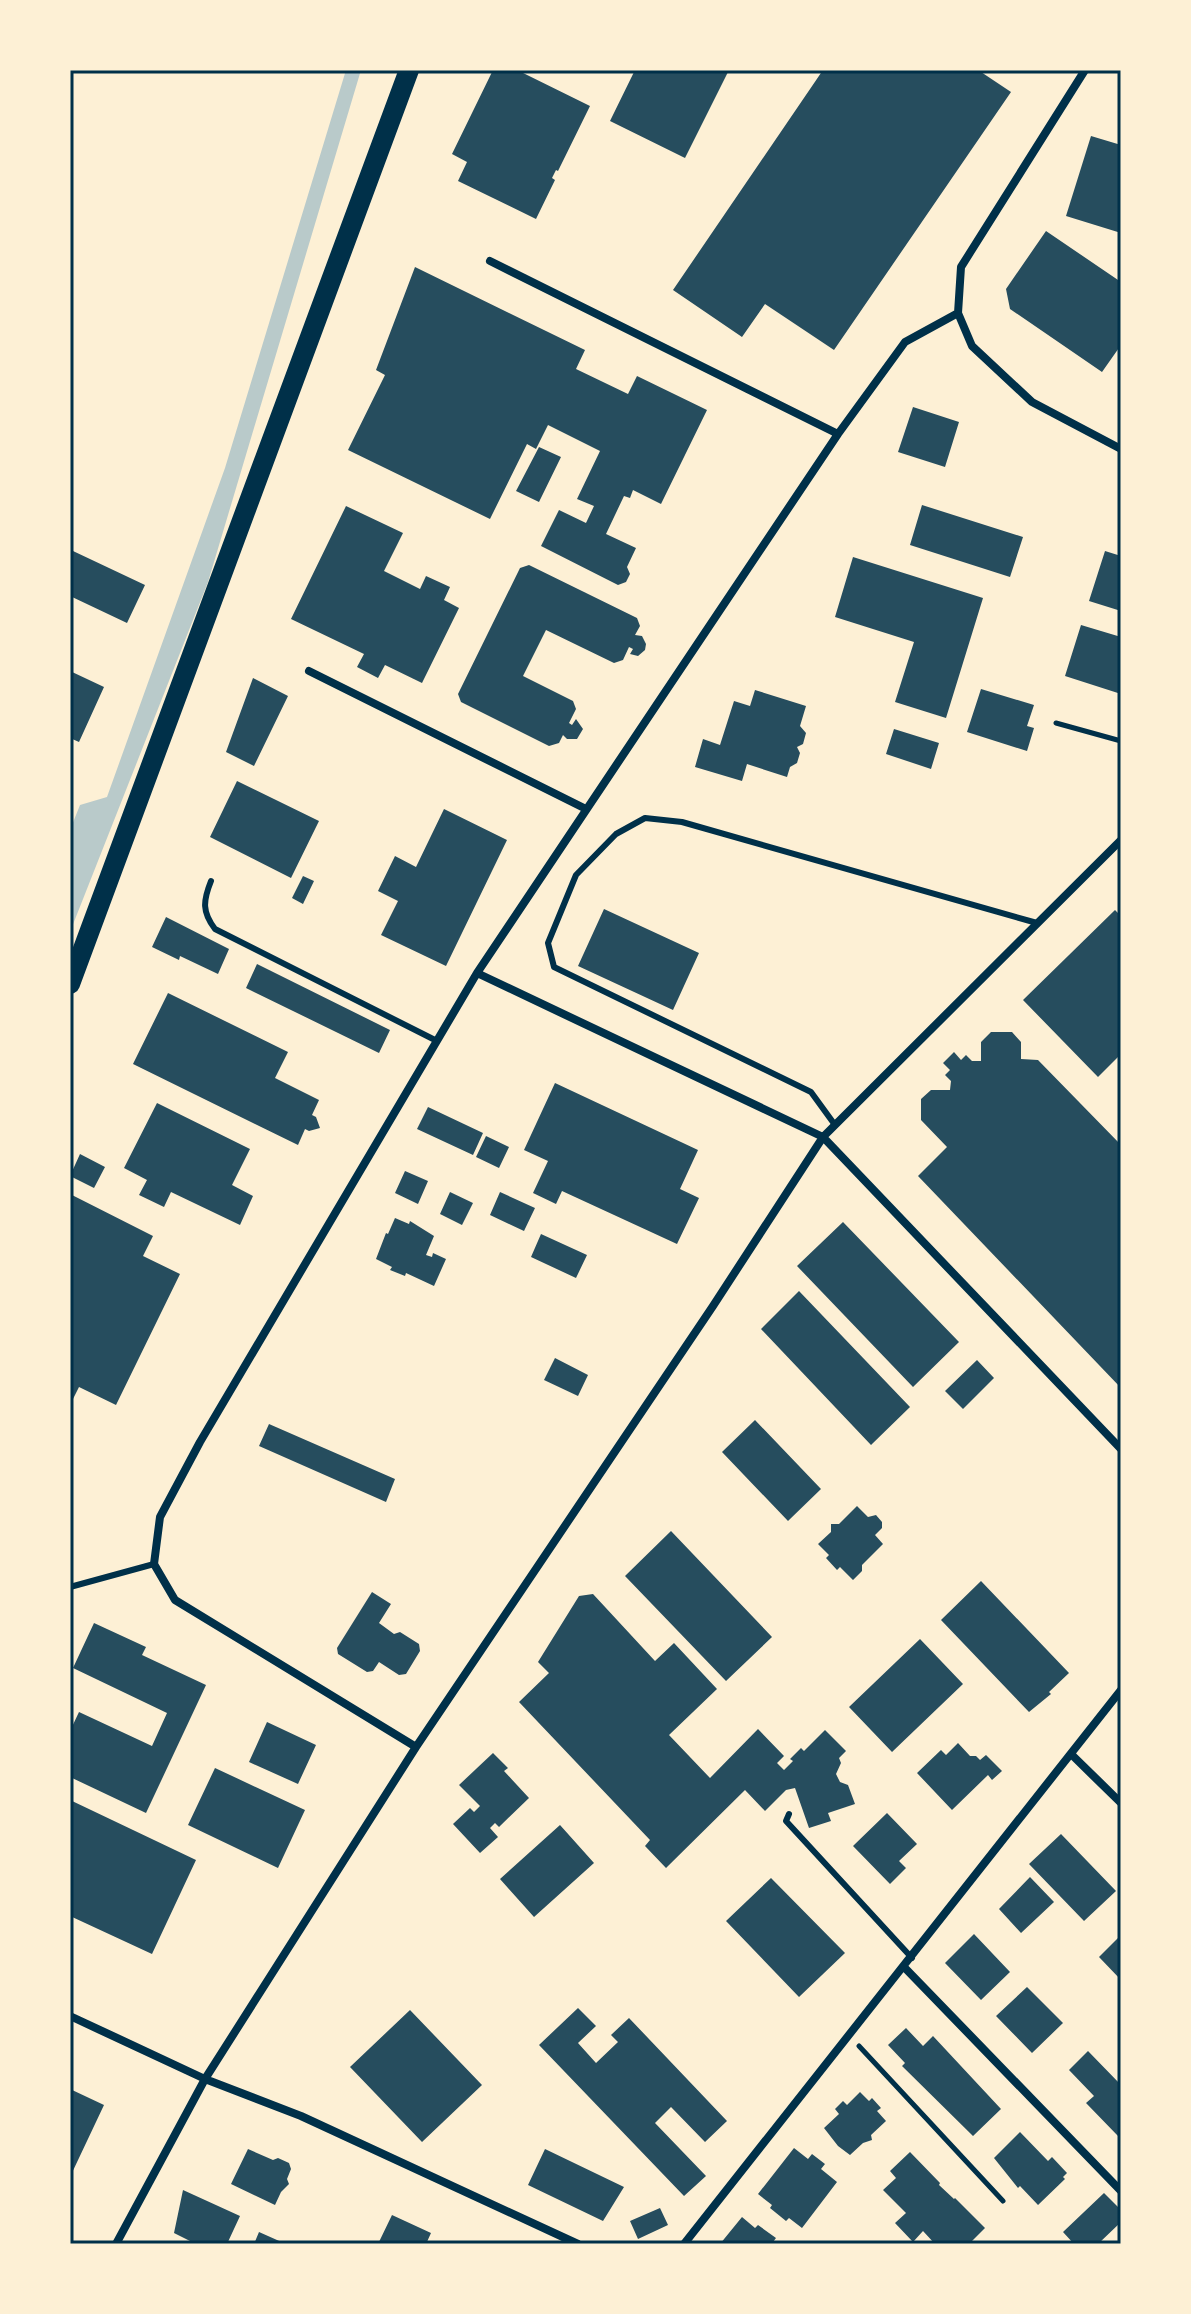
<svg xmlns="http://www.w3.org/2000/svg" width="1191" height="2314" viewBox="0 0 1191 2314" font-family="Montserrat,sans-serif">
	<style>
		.green { fill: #b9caca }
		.building { fill: #264d5e }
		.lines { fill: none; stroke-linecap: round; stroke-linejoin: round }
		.path { stroke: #003049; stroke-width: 5 }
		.service { stroke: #003049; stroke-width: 6 }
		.minor { stroke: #003049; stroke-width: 8 }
		.primary { stroke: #003049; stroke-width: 20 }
		.neatline { fill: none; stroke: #003049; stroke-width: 3 }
	</style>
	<rect width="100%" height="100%" fill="#fdf0d5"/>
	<path class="green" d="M346 70H361L208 582 70 932V830L80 805 107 797 225 468Z"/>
	<path class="building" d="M493 70H517L590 106 558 171 556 170 552 178 555 180 536 219 458 181 467 162 452 154Z
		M635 70H729L685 158 610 121Z
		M823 70H978L1011 92 834 350 765 304 742 337 673 290Z
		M1091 136 1121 145V233L1066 216Z
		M1046 231 1121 282V345L1102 372 1010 309 1006 289Z
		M415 267 585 350 576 369 628 394 637 376 707 410 661 504 633 490 630 498 624 496 606 534 636 548 627 567 630 574 626 582 618 585 541 546 559 510 586 523 594 506 577 499 600 451 548 425 536 449 527 444 490 519 348 450 385 375 376 370Z
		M913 407 959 422 945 467 898 452Z
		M539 447 561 457 539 502 516 491Z
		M922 505 1023 537 1010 577 910 545Z
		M346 506 403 533 384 571 420 589 426 576 450 587 444 600 459 608 422 683 385 665 378 678 357 667 364 654 291 619Z
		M73 551 145 585 127 623 70 596V556Z
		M1105 551 1121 556V611L1089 601Z
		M853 557 983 598 946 718 895 702 914 642 835 617Z
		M529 565 637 618 640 626 635 635 642 636 646 644 645 650 638 656 630 654 633 649 629 647 623 660 614 663 546 630 523 676 573 701 576 709 569 723 572 725 576 719 583 729 577 739H567L563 735 559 743 549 746 461 702 458 694 520 568Z
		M1081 625 1121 637V694L1065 676Z
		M70 671 104 687 79 742 70 738Z
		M253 678 288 696 254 766 226 752Z
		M981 689 1034 705 1027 726 1034 728 1027 751 967 732Z
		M755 690 806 706 800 726 806 733 803 744 797 747 800 753 797 763 790 767 787 777 747 764 742 781 695 767 703 739 720 745 734 701 750 706Z
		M894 729 939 743 931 769 886 754Z
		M237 781 319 821 291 878 210 837Z
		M444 809 507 840 446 966 381 935 398 901 378 891 395 856 416 867Z
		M303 876 314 881 303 904 292 898Z
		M604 909 699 953 673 1010 578 966Z
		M1115 910 1121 916V1054L1098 1077 1023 1000Z
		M166 917 229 949 218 974 180 956 179 960 152 947Z
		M257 964 390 1030 379 1053 246 988Z
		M168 993 288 1052 275 1078 319 1100 312 1115 316 1117 320 1128 309 1131 305 1129 298 1145 133 1064Z
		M991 1032H1012L1021 1042V1059L1038 1060 1121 1145V1388L918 1176 947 1147 921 1120V1099L931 1090H950L951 1081 945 1075 950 1070 943 1063 954 1052 961 1060 966 1055 972 1061H981V1042Z
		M555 1083 698 1150 680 1189 699 1198 677 1244 562 1191 556 1204 533 1193 548 1161 524 1150Z
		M157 1103 250 1149 232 1185 253 1196 240 1225 171 1192 164 1207 139 1195 147 1180 124 1168Z
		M428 1107 483 1133 473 1155 417 1129Z
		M486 1136 509 1147 499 1168 476 1157Z
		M80 1154 105 1167 94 1188 70 1176Z
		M405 1171 428 1181 418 1204 395 1193Z
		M450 1192 473 1203 462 1225 440 1214Z
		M500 1192 535 1208 524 1231 490 1215Z
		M70 1194 153 1236 143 1256 180 1274 116 1405 79 1387 70 1405Z
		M395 1218 409 1224 410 1221 434 1236 426 1255 432 1257 433 1253 446 1259 434 1286 406 1273 405 1276 390 1270 392 1267 376 1259 386 1233 388 1234Z
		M843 1222 959 1342 913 1387 797 1266Z
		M541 1234 587 1255 576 1278 531 1257Z
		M799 1291 910 1407 871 1445 761 1329Z
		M555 1358 588 1375 578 1396 544 1380Z
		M977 1360 994 1378 963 1409 945 1391Z
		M755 1420 821 1489 788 1521 722 1452Z
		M269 1424 395 1479 386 1502 259 1446Z
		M857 1506 868 1517 876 1515 882 1522V1528L875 1535 883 1544 862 1565V1571L853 1580 840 1567 837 1570 826 1558 829 1555 818 1544 831 1532V1524H839Z
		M671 1531 772 1637 726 1681 625 1576Z
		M981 1581 1069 1673 1049 1692 1051 1694 1029 1712 941 1620Z
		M372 1592 391 1604 379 1623 394 1634 400 1632 419 1644 420 1651 406 1674 399 1675 379 1662 373 1671 367 1672 338 1654 337 1648Z
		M593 1594 655 1661 674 1643 717 1689 669 1735 710 1778 758 1729 784 1756 777 1763 784 1770 793 1761 790 1759 801 1748 804 1751 825 1730 846 1751 839 1758 841 1763 836 1774 840 1782 848 1785 855 1804 828 1813 831 1821 809 1828 795 1788 786 1790 765 1811 745 1790 666 1868 645 1846 650 1840 519 1702 549 1673 538 1662 579 1596Z
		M94 1623 146 1647 142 1655 206 1685 146 1813 70 1777V1731L79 1712 152 1746 167 1713 73 1668Z
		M920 1639 963 1684 892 1752 849 1707Z
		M267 1722 316 1745 298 1784 249 1762Z
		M958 1743 970 1756H976L980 1760 986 1755 1002 1771 992 1780 988 1775 952 1810 917 1773 941 1750 946 1755Z
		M493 1753 508 1768 504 1771 529 1798 499 1827 495 1823 490 1828 498 1837 480 1853 453 1824 470 1808 474 1812 480 1806 459 1785Z
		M215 1768 305 1810 278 1868 188 1825Z
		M70 1800 196 1860 152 1954 70 1916Z
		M887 1813 917 1844 899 1861 906 1868 890 1884 853 1846Z
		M560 1825 594 1863 534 1917 500 1879Z
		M1061 1834 1116 1891 1084 1921 1029 1864Z
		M1030 1877 1054 1902 1021 1933 999 1909Z
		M771 1878 845 1953 799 1997 726 1921Z
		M974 1934 1010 1972 981 2000 945 1963Z
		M1121 1935V1980L1099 1957Z
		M1027 1987 1063 2023 1032 2053 996 2016Z
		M578 2008 596 2026 578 2043 596 2063 618 2042 611 2035 629 2018 727 2121 705 2142 671 2107 655 2123 706 2176 684 2196 539 2045Z
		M410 2010 482 2085 422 2142 350 2067Z
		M906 2028 923 2046 933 2036 1001 2109 973 2136 902 2066 905 2063 888 2045Z
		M1088 2051 1121 2085V2133L1118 2136 1086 2103 1094 2096 1069 2070Z
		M70 2089 104 2105 70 2177Z
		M860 2092 869 2101 872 2098 881 2108 877 2111 886 2121 871 2135 872 2140 863 2143 850 2155 838 2146 824 2128 839 2114 835 2109 843 2101 847 2105Z
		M1020 2132 1048 2161 1052 2157 1067 2173 1063 2177 1065 2179 1038 2205 1020 2186 1018 2188 994 2158Z
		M794 2148 808 2159 812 2154 825 2164 821 2169 837 2182 802 2228 789 2218 786 2221 770 2208 772 2205 758 2194Z
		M248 2149 273 2160 278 2158 289 2163 291 2169 287 2179 289 2184 281 2192 275 2205 231 2184Z
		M545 2149 624 2187 603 2221 528 2185Z
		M910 2152 940 2183 939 2185 954 2199 955 2198 985 2228 969 2244 958 2242 956 2244H935L923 2231 913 2242 895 2223 906 2213 883 2190 896 2178 890 2171Z
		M183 2190 240 2216 227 2244H196L174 2233Z
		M1104 2193 1121 2210V2222L1098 2244H1074L1063 2232Z
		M660 2208 668 2225 638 2239 630 2221Z
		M392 2215 431 2233 426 2244H378Z
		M742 2217 755 2228 758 2225 776 2238 773 2242 776 2244H720Z
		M259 2232 286 2244H254Z"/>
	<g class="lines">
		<path class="path" d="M1056 723 1121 741
			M859 2046 1003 2201"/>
		<path class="service" d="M211 881C203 901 202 912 215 929L437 1041
			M835 1125 811 1092 554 967 548 943 576 875 616 834 645 818 682 822 1037 923
			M70 1587 154 1564
			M789 1814 786 1821 912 1958"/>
		<path class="minor" d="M1085 70 961 267 958 313 972 346 1032 402 1121 449
			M490 261 838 434
			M309 671 586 809
			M477 973 823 1137 1121 1449
			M416 1747 175 1600 154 1564 160 1517 200 1442 477 973 708 628 838 434 905 342 958 313
			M1071 1754 1121 1803
			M905 1968 1121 2191
			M70 2016 205 2079 301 2116 578 2244
			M116 2244 205 2079 416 1747 713 1306 823 1137 1121 840
			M684 2244 1121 1690"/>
		<path class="primary" d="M70 984 409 70"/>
	</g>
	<rect width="1191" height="2314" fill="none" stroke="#fdf0d5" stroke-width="144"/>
	<rect x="72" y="72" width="1047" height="2170" class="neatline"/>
</svg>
